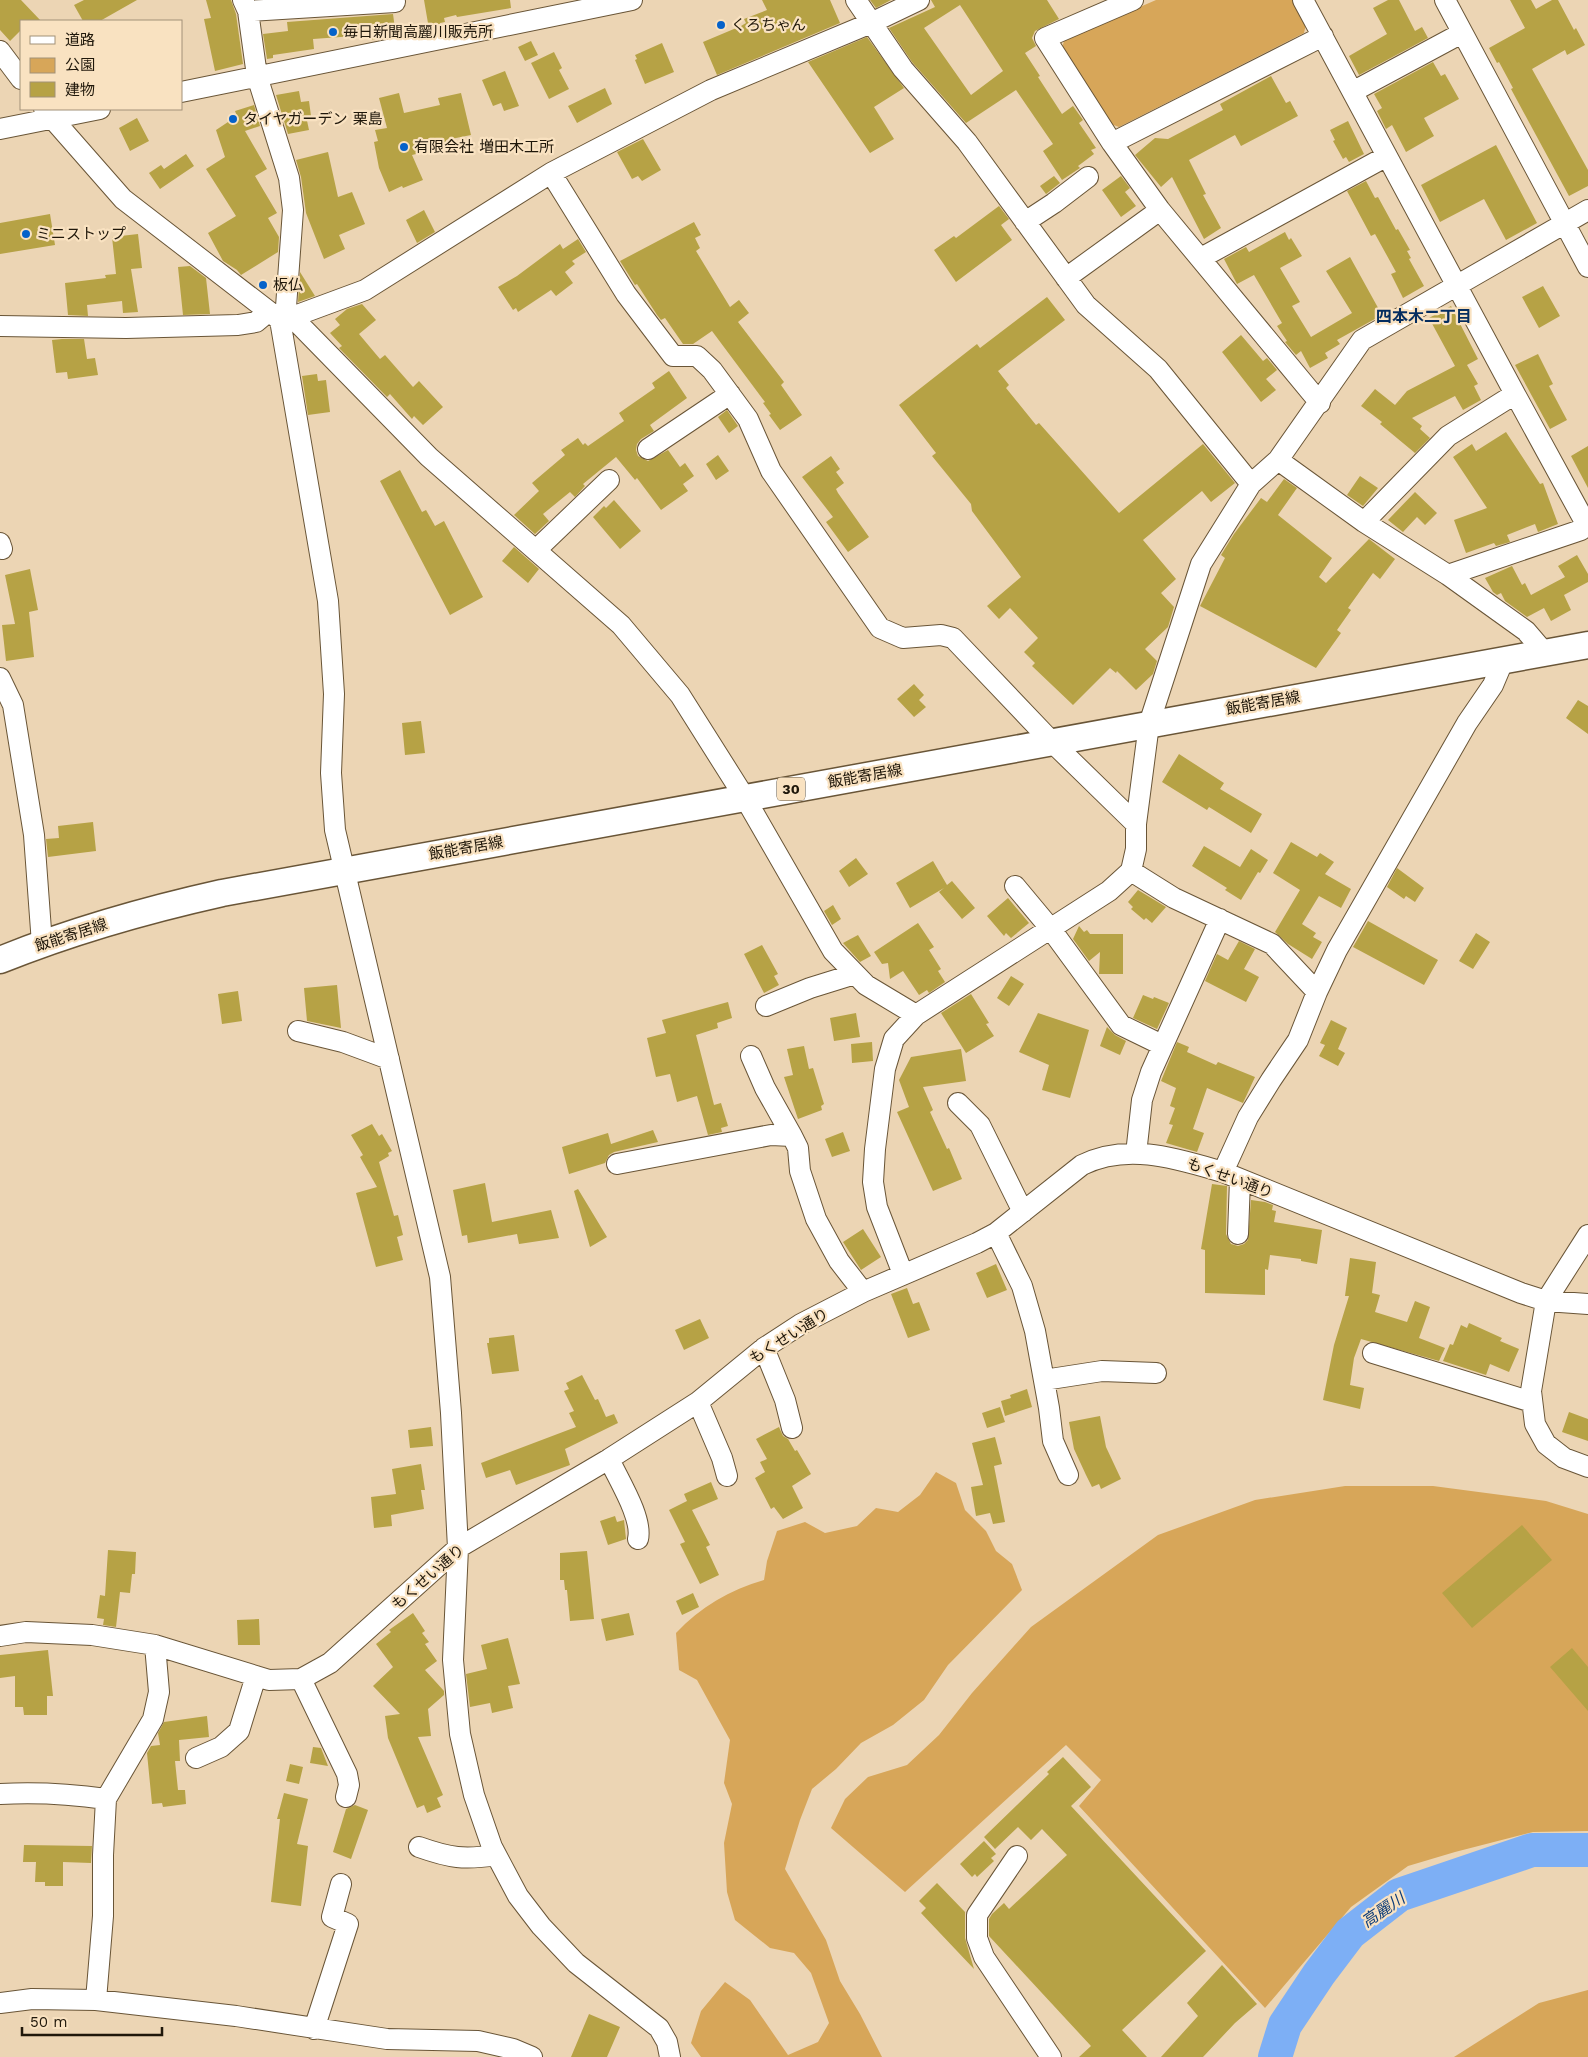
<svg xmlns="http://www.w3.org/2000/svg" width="1588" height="2057" viewBox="0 0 1588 2057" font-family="'Work Sans','Noto Sans JP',sans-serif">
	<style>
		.green { fill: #d7a659 }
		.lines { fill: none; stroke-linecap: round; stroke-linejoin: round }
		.river { stroke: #7daff5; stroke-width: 34 }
		.building { fill: #b6a245; fill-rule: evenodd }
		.minor-casing { stroke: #695537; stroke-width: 22 }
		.major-casing { stroke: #695537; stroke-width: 29 }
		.minor { stroke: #fff; stroke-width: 20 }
		.major { stroke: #fff; stroke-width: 26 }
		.poi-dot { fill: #0562ca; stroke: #f9e2c1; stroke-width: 2 }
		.labels { text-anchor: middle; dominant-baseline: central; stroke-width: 4.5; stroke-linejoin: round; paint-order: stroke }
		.shield { fill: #f9e2c1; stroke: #605441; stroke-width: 1 }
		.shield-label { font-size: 14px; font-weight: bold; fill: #1f170a }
		.poi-label { font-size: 15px; fill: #1f170a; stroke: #f9e2c1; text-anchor: start }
		.street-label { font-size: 15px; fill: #1f170a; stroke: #f9e2c1 }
		.neighbourhood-label { font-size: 16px; font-weight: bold; fill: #052d5f; stroke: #f9e2c1 }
		.water-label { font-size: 16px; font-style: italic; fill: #0c3c79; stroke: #f9e2c1 }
	</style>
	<rect width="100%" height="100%" fill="#ecd5b4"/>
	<path class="green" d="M1156 0H1294L1306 24 1304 33 1119 127 1108 123 1062 50 1064 40Z
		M936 1472 956 1483 965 1510 986 1531 996 1551 1012 1564 1022 1590 948 1665 924 1700 893 1725 861 1743 836 1769 812 1789 800 1820 785 1869 826 1940 840 1981 860 2014 882 2057H701L691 2043 701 2011 725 1982 750 2000 788 2055 818 2042 829 2023 811 1973 794 1953 770 1948 735 1920 727 1892 724 1843 732 1804 724 1783 730 1740 697 1680 679 1670 676 1633C700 1607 730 1590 764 1580L767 1561 777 1531 805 1522 825 1533 857 1526 876 1508 898 1512 920 1495Z
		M1345 1486H1433L1546 1501 1588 1514V1831L1533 1832 1455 1852 1408 1866 1351 1907 1265 2008 1079 1806 1101 1780 1066 1745 905 1892 831 1828 845 1799 868 1777 907 1765 939 1735 972 1693 1031 1627 1158 1535 1255 1500Z
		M1588 1990V2057H1454L1539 2003Z"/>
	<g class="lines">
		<path class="river" d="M1275 2057 1285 2025 1319 1974 1350 1933 1399 1895 1532 1850H1588"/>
	</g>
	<path class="building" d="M0 0H21L41 21H21V30L10 41 0 30Z
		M84 0H137L100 21H83L74 5Z
		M206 0H231L236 14 243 64 215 71 204 19 211 18Z
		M424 0H510L511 8 457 17 456 15 444 18 445 22 440 23V27L429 29Z
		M762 0H830L840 23 717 75 703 42 741 26 746 23 744 19 767 10Z
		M870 0H891L876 8Z
		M931 0H1047L1059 19 1035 31 1032 38 1036 46 1025 53 1040 76 1038 77 1062 114 1073 106 1083 120 1079 123 1096 148 1091 150 1094 154 1078 166 1080 168 1062 180 1043 151 1053 144 1016 90 966 123 912 62 889 28 935 7ZM960 5 1003 71 971 95 924 28Z
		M1388 0H1399L1415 31 1422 27 1428 38 1359 75 1349 56 1387 34 1373 8Z
		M1510 0H1531L1536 9 1552 0H1558L1574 30 1576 28 1585 45 1567 55 1565 50 1532 69 1588 170V186L1569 196 1511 89 1513 88 1499 62 1497 63 1489 48 1525 28Z
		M393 14 396 36 369 40 368 35 313 39 314 49 273 55V58L267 59 263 34 288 31 287 22Z
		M867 37 904 88 874 107 894 139 870 153 808 62Z
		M531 41 538 55 525 61 518 47Z
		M662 43 674 72 645 84 635 60 637 59 635 55Z
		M554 52 562 68 559 70 569 89 549 99 531 63Z
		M1433 62 1441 76 1445 74 1459 99 1424 118 1434 136 1406 152 1392 125 1386 129 1377 111 1382 108 1374 94Z
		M505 71 519 106 504 111 501 103 493 106 482 80Z
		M1271 76 1286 103 1290 101 1298 116 1241 146 1235 135 1189 160 1206 194 1203 195 1221 228 1204 239 1172 177 1161 187 1135 155 1155 138 1168 139 1223 110 1220 104Z
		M605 88 612 104 577 123 568 106Z
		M299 91 301 102 309 101 311 116H306L309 130 288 134 276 95Z
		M399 93 404 113 440 105 438 98 461 93 471 135 446 140 448 146 412 155 423 180 403 188 402 186 389 192 379 168 374 142 378 141 375 130 387 128 379 98Z
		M254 105 260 126 245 131 267 169 255 176 277 213 268 218 279 237 278 252 241 275 237 270 223 261 208 233 236 216 206 169 225 157 216 130 237 116 235 111Z
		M137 118 149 141 130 151 119 128Z
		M1348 121 1364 154 1349 162 1346 157 1343 159 1333 141 1335 140 1330 130Z
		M643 139 661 170 642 181 638 176 632 179 617 152Z
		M1496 145 1537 223 1506 240 1484 199 1440 222 1421 185Z
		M328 152 338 197 352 192 365 224 339 235 345 249 324 259 306 213 301 177 296 160Z
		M186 154 194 166 160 189 149 173 161 165 164 169Z
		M1054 176 1060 183 1046 194 1040 186Z
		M1121 176 1130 188 1125 192 1136 206 1121 217 1102 190Z
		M1366 181 1375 198 1378 197 1396 230 1398 229 1410 250 1407 251 1411 258 1409 259 1424 286 1403 298 1391 274 1396 272 1375 234 1371 236 1347 191Z
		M999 206 1009 219 1001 225 1012 240 956 282 934 250 954 236 956 238Z
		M424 210 435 232 417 243 406 220Z
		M50 214 55 245 0 254V223Z
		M694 222 701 235 695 238 700 248 696 251 730 307 739 300 749 313 738 322 784 382 781 385 802 415 780 430 769 415 771 414 763 403 765 402 712 331 693 344H683L665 318 661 320 657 315 637 284 635 285 620 261Z
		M1285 232 1289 240 1291 238 1302 256 1280 268 1300 302 1292 306 1311 337 1352 313 1326 271 1350 257 1382 315 1337 340 1340 344 1325 353 1328 358 1310 368 1301 351 1296 355 1285 342 1287 341 1277 326 1282 323 1254 275 1237 284 1224 259 1246 247 1249 252Z
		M138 234 142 268 131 269 138 312 123 313 122 301 87 305 88 316 68 315 65 283 106 278 105 275 116 274 112 237Z
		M578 239 586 252 572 261 575 264 565 272 573 283 556 296 551 290 518 312 516 308 513 310 498 287 517 276 560 244 563 249Z
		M190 266 206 278 210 314 183 315 178 267Z
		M300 272 315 296 298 302Z
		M1543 286 1560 316 1539 328 1522 297Z
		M1047 297 1065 320 998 371 1009 385 1006 388 1036 425 1039 423 1119 513 1203 444 1235 483 1211 502 1202 491 1143 540 1176 579 1161 593 1174 607 1168 627 1145 649 1157 661 1153 674 1136 690 1117 671 1116 673 1110 668 1073 705 1032 666 1035 663 1024 652 1038 638 1010 608 999 619 987 606 1021 577 972 511 971 504 932 456 936 453 899 405 977 344 980 348Z
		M362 304 376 320 359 334 380 359 385 355 413 387 419 381 443 407 423 425 414 416 412 419 390 394 387 397 339 348 342 346 330 333 340 325 335 319 347 309Z
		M1451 306 1478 359 1467 365 1478 384 1474 386 1481 400 1463 410 1455 396 1412 418 1422 426 1420 429 1430 438 1415 453 1380 424 1382 422 1361 406 1375 389 1395 405 1407 391 1455 366 1429 318Z
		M1241 335 1263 361 1267 358 1277 370 1266 379 1276 390 1261 402 1222 352Z
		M62 339H84L87 359 95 358 98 375 68 379 67 372 56 373 52 340Z
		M1538 354 1553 384 1549 386 1567 420 1550 429 1515 365Z
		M669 371 687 398 650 425 654 431 641 439 637 444 636 450 638 456 648 461 668 450 680 467 685 463 694 476 683 484 688 491 661 510 637 478 635 480 616 457 583 484 585 486 575 497 570 492 543 514 549 521 535 534 514 515 539 491 532 483 565 455 561 450 578 438 583 445 585 443 588 446 624 421 619 413 655 388 652 383Z
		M317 374 318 381 326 380 330 412 308 415 302 376Z
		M727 410 738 426 729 433 718 417Z
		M1506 432 1540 484 1543 483 1558 524 1538 532 1535 524 1507 535 1510 542 1496 546 1494 543 1466 553 1454 520 1487 508 1453 457 1472 444 1476 451Z
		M1588 446V488L1571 456Z
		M718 455 729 471 716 480 706 464Z
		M831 456 840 469 836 472 844 483 836 489 838 493 869 537 848 552 826 522 833 517 802 477Z
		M400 470 422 512 426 510 435 526 444 521 483 597 450 615 380 481Z
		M1360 476 1378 488 1363 506 1347 495Z
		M1284 479 1297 488 1278 515 1332 558 1319 577 1326 583 1369 539 1395 559 1380 579 1373 573 1348 608 1351 610 1337 630 1341 633 1316 668 1200 606 1225 558 1221 555 1234 534 1261 498 1267 502Z
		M1415 492 1437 513 1425 525 1417 517 1403 532 1388 520Z
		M614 500 641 531 620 549 593 517 604 506 606 508Z
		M514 547 539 569 528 583 502 561Z
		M1577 555 1588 574V582L1564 595 1571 610 1551 621 1544 608 1527 617 1505 601 1501 593 1497 595 1493 592 1485 578 1512 566 1522 585 1525 583 1531 595 1565 577 1558 566Z
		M30 569 38 610 29 612 34 657 6 661 2 625 15 624 5 575Z
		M914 684 924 695 919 700 926 707 914 717 897 699Z
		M1578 700 1588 706V734L1566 718Z
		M421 721 425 753 405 755 402 723Z
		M1179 754 1224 783 1220 789 1262 814 1251 833 1209 807 1207 810 1162 782Z
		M93 822 96 851 48 857 46 839 59 838 58 826Z
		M1291 842 1317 857 1320 853 1334 862 1325 874 1351 889 1341 908 1319 896 1302 924 1316 933 1313 937 1322 942 1312 959 1288 944 1275 932 1300 890 1273 873Z
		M1204 846 1240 867 1251 849 1268 860 1260 873 1258 872 1241 900 1225 890 1227 888 1192 866Z
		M856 858 868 874 849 887 839 871Z
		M933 861 947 885 952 881 975 908 962 919 939 892 944 888 910 908 896 883Z
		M1397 868 1424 888 1415 902 1406 896 1404 899 1387 887Z
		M1138 890 1166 907 1152 923 1146 918 1144 920 1131 909 1133 907 1128 902Z
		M1008 898 1029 923 1011 938 1006 933 1004 936 987 916Z
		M833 905 841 919 832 925 824 911Z
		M1368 921 1438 960 1424 985 1353 947Z
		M918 923 934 947 929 950 941 969 938 971 945 982 929 993 927 990 919 995 903 971 890 979 888 963 882 964 874 952Z
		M1079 926 1084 932 1087 930 1090 934H1123V974H1099L1100 952 1089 961 1073 939Z
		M1476 933 1490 942 1473 969 1459 961Z
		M858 935 871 956 860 962 843 943Z
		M1239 941 1255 949 1244 969 1259 977 1246 1002 1205 981 1217 954 1228 960Z
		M762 945 778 974 774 976 779 985 764 993 744 954Z
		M1011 976 1024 984 1009 1006 997 998Z
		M337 985 341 1028 307 1021 304 988Z
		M238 991 242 1021 222 1024 218 994Z
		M971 994 989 1023 986 1024 994 1036 966 1053 941 1013Z
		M1143 995 1153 999 1154 997 1169 1003 1157 1029 1133 1018Z
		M728 1002 732 1018 717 1023 718 1028 696 1035 714 1105 721 1103 728 1126 721 1128 722 1132 708 1135 697 1096 677 1102 670 1074 656 1077 647 1038 666 1033 662 1020Z
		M856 1013 860 1037 834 1041 830 1018Z
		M1038 1013 1089 1030 1070 1098 1042 1090 1049 1065 1019 1052Z
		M1331 1020 1347 1028 1338 1049 1345 1053 1338 1066 1319 1056 1325 1045 1320 1043Z
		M1107 1027 1115 1035 1126 1041 1120 1055 1100 1046Z
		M872 1042 873 1061 852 1063 851 1044Z
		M1177 1042 1189 1047 1187 1052 1216 1065 1218 1062 1255 1077 1243 1103 1207 1088 1193 1129 1204 1133 1197 1152 1166 1143 1173 1125 1169 1124 1175 1108 1170 1106 1176 1088 1161 1081Z
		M804 1046 809 1069 813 1068 824 1104 821 1106 822 1110 798 1119 784 1077 793 1075 787 1049Z
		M961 1049 966 1081 923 1087 933 1110 930 1112 947 1149 949 1148 962 1179 933 1191 897 1112 909 1107 899 1080 911 1057Z
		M372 1124 379 1136 382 1134 392 1151 388 1153 389 1156 379 1162 394 1216 398 1215 403 1235 397 1237 403 1260 376 1267 356 1193 377 1187 360 1157 363 1155 351 1135Z
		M653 1130 658 1142 614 1152 609 1155 605 1163 569 1174 562 1147 608 1133 611 1144Z
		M843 1132 850 1151 832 1157 825 1139Z
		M485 1183 492 1222 551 1210 559 1238 519 1244 517 1234 468 1243 467 1235 462 1236 453 1190Z
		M1212 1184 1227 1186 1226 1234 1231 1244 1238 1246 1244 1244 1248 1240 1251 1200 1265 1202 1273 1205 1272 1210 1276 1211 1274 1222 1322 1230 1317 1264 1301 1261V1259L1270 1255 1268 1270 1265 1269V1295L1205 1293V1250L1201 1249Z
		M578 1189 607 1237 590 1247 574 1191Z
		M863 1229 881 1257 861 1270 843 1242Z
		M1350 1258 1376 1262 1372 1293 1380 1295 1375 1312 1407 1322 1415 1301 1430 1307 1419 1338 1445 1348 1439 1361 1361 1339 1354 1358 1350 1385 1364 1388 1360 1409 1323 1400 1334 1345 1349 1296H1345Z
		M996 1264 1007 1290 987 1298 976 1273Z
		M907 1288 913 1304 919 1302 930 1330 908 1338 891 1294Z
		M700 1319 709 1338 684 1350 675 1330Z
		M1469 1323 1502 1338 1500 1341 1519 1349 1509 1372 1490 1364 1486 1375 1443 1361 1450 1344 1453 1345 1461 1325 1467 1328Z
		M514 1335 519 1371 492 1374 487 1343H489V1338Z
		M582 1375 595 1400 598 1399 606 1417 614 1414 618 1423 565 1449 570 1465 516 1485 510 1470 486 1478 481 1463 576 1427 569 1413 574 1411 564 1391 569 1389 566 1383Z
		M1027 1389 1032 1407 1005 1416 1001 1401 1011 1398 1010 1395Z
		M1000 1407 1005 1422 987 1428 982 1413Z
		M1569 1412 1588 1419V1441L1562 1432Z
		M1100 1416 1106 1447 1121 1479 1101 1489 1099 1484 1092 1487 1086 1475 1074 1449 1069 1422Z
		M431 1427 433 1446 410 1448 408 1430Z
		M779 1427 783 1436 788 1439 795 1451 797 1450 811 1474 792 1486 803 1508 783 1519 774 1507 771 1509 755 1478 765 1472 760 1462 767 1459 756 1439Z
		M995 1437 1002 1464 994 1466 1005 1522 993 1524 990 1513 976 1516 971 1487 983 1485 972 1443Z
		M421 1464 425 1490H421L424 1509 391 1515 392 1526 374 1528 371 1497 396 1494 392 1469Z
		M711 1482 718 1499 692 1510 710 1545 706 1547 719 1575 700 1584 680 1544 685 1542 669 1510 687 1501 684 1494Z
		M615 1516 617 1522 624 1520 626 1539 608 1545 600 1521Z
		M1522 1525 1552 1560 1472 1628 1442 1593Z
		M108 1550 136 1552 135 1574H132L130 1593 120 1592 116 1627 103 1625 104 1619 97 1618 100 1595 105 1596Z
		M587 1551 594 1619 570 1621 567 1590H565L564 1580H560V1553Z
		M693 1593 699 1607 682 1615 676 1601Z
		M413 1613 425 1631 422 1633 429 1642 425 1644 437 1661 425 1670 444 1691V1695L428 1709 431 1736 418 1737 443 1795 437 1798 441 1807 427 1813 424 1805 417 1808 388 1738 385 1716 400 1714 373 1686 393 1667 376 1644 391 1632 389 1630Z
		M629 1613 634 1635 606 1641 601 1619Z
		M259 1619 260 1645H238L237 1620Z
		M508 1638 520 1684 508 1686 513 1708 492 1713 490 1703 470 1707 466 1674 487 1669 481 1645Z
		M1572 1648 1588 1667V1711L1550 1667Z
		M48 1650 53 1696H47V1715H24L23 1707H15V1676L0 1678V1655Z
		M207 1716 209 1737 179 1740 180 1761H175L178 1790H185L186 1804 163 1807 162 1803 152 1804 147 1753 151 1746 160 1745 158 1733 164 1722Z
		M313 1747 321 1748 328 1766 310 1763Z
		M1063 1757 1091 1787 1071 1806 1206 1951 1122 2030 1147 2057H1079L1091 2046 989 1936V1919L992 1914 1004 1903 1009 1909 1067 1855 1042 1829 1031 1840 1018 1827 995 1849 984 1837 1049 1774 1047 1772Z
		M290 1764 303 1767 299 1784 286 1781Z
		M284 1793 308 1799 297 1844 308 1846 301 1906 271 1902 280 1819H277Z
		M355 1805 368 1810 351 1859 333 1852 346 1809Z
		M984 1841 996 1854 991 1858 994 1861 977 1877 975 1874 972 1877 960 1864Z
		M24 1845 92 1846 91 1863 63 1862V1886H45V1882H35L36 1862H23Z
		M937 1883 965 1912V1938L974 1969 921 1913 926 1908 919 1901Z
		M1222 1965 1257 2004 1235 2023 1203 2057H1161L1198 2016 1187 2003Z
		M589 2014 620 2027 607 2057H571Z"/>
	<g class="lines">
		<g class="minor-casing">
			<path id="minor" d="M243 0 248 11 257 76 289 178 293 210 286 307 280 320 328 601 334 694 331 773 335 830 440 1277 451 1413 458 1548 453 1660 460 1734 474 1795 492 1847 518 1896 541 1926 576 1963 659 2028 667 2042 670 2057
				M856 0 903 69 967 142 1086 305 1158 369 1251 484
				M1133 0 1045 38 1112 143 1160 210 1320 403
				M1303 0 1515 394
				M1445 0 1588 267
				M248 11 395 2
				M0 51 21 79
				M1354 91 1462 33
				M181 92 632 0
				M44 109 123 199 280 320 292 317 365 290 551 173 711 90 871 23 919 0
				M0 129 100 109
				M1112 143 1323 36
				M551 173 626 294 673 356H697L712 370 748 419 771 471 880 628 903 638 941 635 953 638 1052 742 1136 824
				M1025 222 1054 203 1088 177
				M1201 258 1387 156
				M1066 278 1160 210
				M292 317 429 457 621 625 680 695 745 798 833 951 866 985 916 1015
				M0 326 126 328 238 325 256 322 268 312
				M648 449 730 394
				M1278 460 1364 522 1448 575 1526 631 1544 652
				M1364 522 1448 436 1515 394 1585 522 1581 530 1448 575
				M0 543 2 549
				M536 550 609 480
				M0 678 13 705 34 835 42 944
				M1131 871 1174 898 1272 944 1317 992
				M1015 886 1050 928 1121 1025 1162 1045
				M766 1006 810 988 855 974
				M298 1031 343 1042 389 1059
				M751 1056 765 1088 792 1136
				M958 1103 980 1125 1023 1212
				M1136 1154 1142 1100 1151 1072 1220 919
				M617 1164 771 1135 792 1136 798 1148 800 1171 816 1219 839 1261 863 1292
				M1223 1172 1248 1117 1271 1080 1298 1040 1317 992 1337 950 1467 723 1493 685 1504 659
				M996 1233 1022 1286 1035 1331 1049 1408 1053 1441 1068 1475
				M1238 1234 1240 1180
				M1588 1235 1546 1301 1531 1391 1535 1424 1546 1444 1564 1458 1588 1467
				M903 1274 877 1207 873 1182 875 1149 885 1069 894 1039 916 1015 1109 891 1131 871 1136 849V824L1149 724 1201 564 1251 484 1278 460 1362 340 1588 210
				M764 1348 785 1400 792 1428
				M1373 1353 1532 1402
				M1044 1380 1102 1371 1156 1373
				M698 1402 722 1458 727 1476
				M609 1459C618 1479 643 1518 638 1539
				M0 1636 26 1632 92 1635 155 1645 269 1680 301 1679 330 1663 458 1548 609 1459 698 1402 764 1348 801 1324 863 1292 977 1243 996 1233 1082 1165C1128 1142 1178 1159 1223 1172L1521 1293 1546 1301 1588 1304
				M301 1679 347 1774 349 1785 346 1797
				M196 1758 221 1747 239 1731 256 1676
				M0 1794C36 1792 71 1794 106 1799
				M419 1847C450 1858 464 1860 496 1855
				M1017 1856 977 1915V1938L984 1957 1051 2057
				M96 2000 103 1916V1855L106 1799 153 1719 159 1692 155 1645
				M0 2003 32 1999 96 2000 236 2016 387 2039 478 2041 513 2049 532 2057
				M314 2029 348 1924 332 1917 341 1884"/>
		</g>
		<g class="major-casing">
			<path id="major" d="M0 960C72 931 146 910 222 893L1588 645"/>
		</g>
		<use href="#minor" class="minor"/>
		<use href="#major" class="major"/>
	</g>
	<g class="poi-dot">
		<circle cx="721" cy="25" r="5"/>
		<circle cx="333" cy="32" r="5"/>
		<circle cx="233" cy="119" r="5"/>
		<circle cx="404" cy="147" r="5"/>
		<circle cx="26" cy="234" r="5"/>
		<circle cx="263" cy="285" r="5"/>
	</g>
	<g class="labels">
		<rect class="shield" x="777" y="777.5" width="28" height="23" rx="4"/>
		<g class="shield-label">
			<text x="791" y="789">30</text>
		</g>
		<g class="poi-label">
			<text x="731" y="25">くろちゃん</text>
			<text x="343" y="32">毎日新聞高麗川販売所</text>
			<text x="243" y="119">タイヤガーデン 栗島</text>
			<text x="414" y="147">有限会社 増田木工所</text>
			<text x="36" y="234">ミニストップ</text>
			<text x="273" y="285">板仏</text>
		</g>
		<g class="street-label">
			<text transform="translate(1263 703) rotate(-10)">飯能寄居線</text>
			<text transform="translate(865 776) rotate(-10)">飯能寄居線</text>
			<text transform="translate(466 848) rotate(-10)">飯能寄居線</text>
			<text transform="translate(71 935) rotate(-18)">飯能寄居線</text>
			<text transform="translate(1230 1178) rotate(20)">もくせい通り</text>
			<text transform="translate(789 1336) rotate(-32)">もくせい通り</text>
			<text transform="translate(428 1577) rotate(-41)">もくせい通り</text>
		</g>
		<g class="neighbourhood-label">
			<text x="1424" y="316">四本木二丁目</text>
		</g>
		<g class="water-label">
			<text transform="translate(1383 1910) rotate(-34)">高麗川</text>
		</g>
	</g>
	<rect x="20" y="20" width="162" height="90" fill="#f9e2c1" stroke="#a29178"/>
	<rect x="30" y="36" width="25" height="8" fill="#ffffff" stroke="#a29178"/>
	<text x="65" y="45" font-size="15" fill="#1f170a">道路</text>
	<rect x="30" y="58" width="25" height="15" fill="#d7a659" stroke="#a29178"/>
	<text x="65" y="70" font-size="15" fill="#1f170a">公園</text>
	<rect x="30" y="82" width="25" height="15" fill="#b6a245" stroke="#a29178"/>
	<text x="65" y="95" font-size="15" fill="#1f170a">建物</text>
	<path d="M22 2027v8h140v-8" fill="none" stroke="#1f170a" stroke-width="2.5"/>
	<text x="30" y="2027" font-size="15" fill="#1f170a" stroke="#f9e2c1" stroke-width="4" paint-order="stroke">50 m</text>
</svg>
